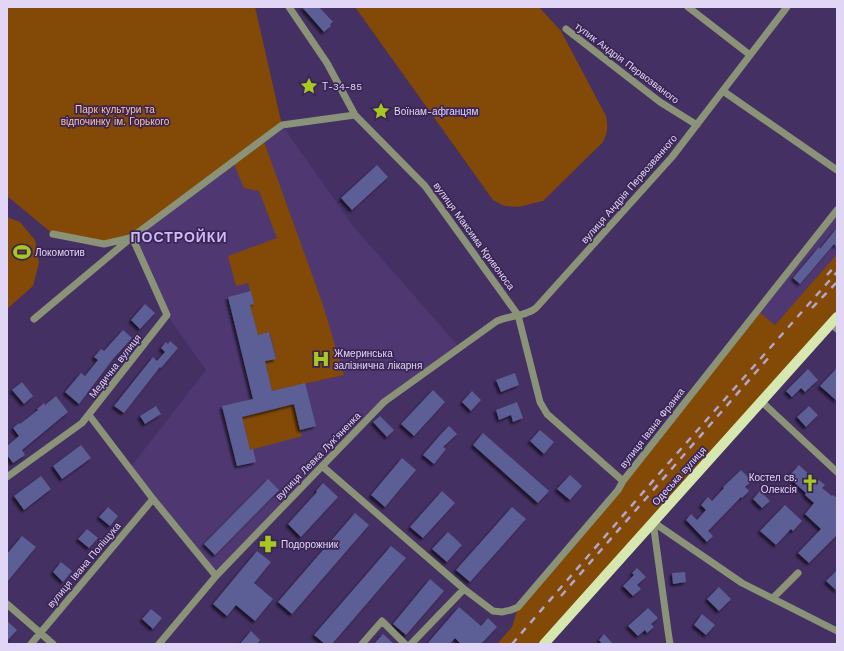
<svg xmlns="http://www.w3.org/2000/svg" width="844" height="651" viewBox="0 0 844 651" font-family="'Work Sans',sans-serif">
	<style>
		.built { fill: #4f3871 }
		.green { fill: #824907 }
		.building { fill: #5c5e95; filter: url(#shadow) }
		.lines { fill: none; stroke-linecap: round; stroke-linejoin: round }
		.minor { stroke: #8a9277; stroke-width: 7 }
		.major { stroke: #d7e7b0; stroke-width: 10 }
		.rail { stroke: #b3a6ca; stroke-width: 2.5; stroke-dasharray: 7 7; stroke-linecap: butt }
		.labels { text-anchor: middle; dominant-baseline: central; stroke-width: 3.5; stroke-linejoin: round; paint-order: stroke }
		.street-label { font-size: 10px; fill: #e1d6f5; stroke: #3a2556 }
		.poi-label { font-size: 10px; fill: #e1d6f5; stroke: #3a2556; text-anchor: start }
		.park-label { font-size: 10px; fill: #fdc596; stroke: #3a2556 }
		.district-label { font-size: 14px; font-weight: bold; letter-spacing: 1px; fill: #cfb9f6; stroke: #3a2556 }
	</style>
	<defs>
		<filter id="shadow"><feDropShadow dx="-2.5" dy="2.5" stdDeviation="1" flood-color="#0009"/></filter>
	</defs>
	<rect width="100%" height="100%" fill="#443062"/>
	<path class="built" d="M282 125 353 226 460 348 384 402 216 576 130 468 206 370 167 315 132 237Z
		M837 210V254L775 325 758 311Z"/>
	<path class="green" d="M7 7H255L282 125 263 139 322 302 344 375 272 391 265 361 276 358 270 333 258 335 250 305 254 304 248 283 236 286 228 256 277 238 259 191 244 188 233 162 132 237 104 244 53 234 7 196Z
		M355 7H539L561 31 606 116C608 126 608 132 603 142L543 201 518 207 504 206 493 200Z
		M7 217 20 222 35 240 39 263 33 286 7 309Z
		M837 254V317L544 644H497L512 627 518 607 618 490 758 311 775 325Z
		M294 404 302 436 250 450 242 417Z"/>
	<path class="building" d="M302 7H319L333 22 330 24 331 26 324 32Z
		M377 165 388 177 352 210 341 198Z
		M837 228V247L834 244 800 284 793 278 819 247 820 249Z
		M251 291 254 304 250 305 258 335 269 332 276 359 265 361 272 391 305 383 316 426 300 430 294 404 242 417 250 450 253 449 256 462 237 466 222 406 253 399 228 297Z
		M145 304 155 313 140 329 131 320Z
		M123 330 132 338 113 359 79 404 65 392 81 373 85 376 98 360 94 357 101 349 104 351Z
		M170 341 178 348 161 368 160 367 124 413 114 406 153 357 157 361 165 352 161 348 166 342 168 344Z
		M837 368V401L820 386Z
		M808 369 818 380 805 392 801 388 792 397 786 391Z
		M515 373 519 385 501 392 496 380Z
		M22 382 33 396 24 404 12 390Z
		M433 390 445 402 414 436 401 424Z
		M472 391 481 400 471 411 462 402Z
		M56 396 68 412 22 450 25 455 13 463 7 455V446L19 436 13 428 19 423 20 424 38 410 37 409 44 403 45 405Z
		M517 402 523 418 513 422 511 415 499 420 496 410Z
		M156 406 161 414 145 424 140 416Z
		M809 406 818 415 806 427 797 417Z
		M380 416 394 430 387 437 373 422Z
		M449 426 457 434 443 447 446 449 434 464 423 455 441 434Z
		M540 430 554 442 544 454 530 441Z
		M483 433 549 491 538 503 473 445Z
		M81 445 91 458 62 479 53 466Z
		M402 458 416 470 385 507 371 495Z
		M799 465 817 482 819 480 825 485 822 488 832 496 833 495 837 498V535L809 563 798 553 821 529 805 514 814 503 805 495 806 493 788 477Z
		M741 470 752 481 745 487 749 491 742 498 741 497 708 531 713 536 707 542 686 520 691 514 697 520 706 510 701 505 708 497 712 501 724 488 723 487Z
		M570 475 582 486 570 500 557 489Z
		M41 476 51 489 24 510 14 496Z
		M268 479 279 490 215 555 204 544Z
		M323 483 338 497 301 537 288 524 317 492 316 491Z
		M442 491 455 503 423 538 410 527Z
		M760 491 770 501 762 508 753 499Z
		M785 505 802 521 793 531 791 529 776 545 760 531Z
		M108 507 118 516 110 526 99 517Z
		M512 507 526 519 470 582 456 570Z
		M355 513 369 525 292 614 278 602Z
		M87 529 98 538 89 548 78 539Z
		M448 532 462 545 447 562 432 549Z
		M22 536 36 547 7 582V554Z
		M391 546 406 558 332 644H325L314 635Z
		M257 551 271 562 254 583 273 599 255 621 236 605 227 616 213 604Z
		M61 562 72 571 63 582 53 572Z
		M637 568 646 577 637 585 641 589 633 596 623 586 634 575 632 573Z
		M837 570V591L826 581Z
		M685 572 686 582 673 584 672 573Z
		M430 579 444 591 406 635 393 624Z
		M719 587 731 599 719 611 707 599Z
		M459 607 481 626 488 618 497 627 481 644H461L455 638 450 644H427Z
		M648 608 658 618 651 624 654 627 647 633 645 630 638 636 628 626Z
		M151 609 162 618 153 629 142 619Z
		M702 614 715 625 706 635 694 625Z
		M7 621 17 630 7 641Z
		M251 631 260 640 257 644H240Z
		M383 634 394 644H374Z
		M604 634 613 644H602L599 640Z"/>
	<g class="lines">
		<path class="minor" d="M289 7 327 63 355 115 425 186 518 315 540 402 547 414 623 481
			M688 7 750 55
			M566 29 660 102 697 125
			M723 91 837 170
			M53 234 104 244 130 238
			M34 319 132 237 282 125 355 115
			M831 324 837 329
			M762 402 837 472
			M89 415 153 499 216 576
			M322 466 464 589 493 611 502 612 511 610 518 607 618 490 623 481 837 210
			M7 477 82 423 167 315 132 237
			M653 522 742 583 837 631
			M653 522 668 631 670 644
			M773 598 798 573
			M7 604 53 644
			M31 644 153 499
			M159 644 216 576 384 402 497 321C510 315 525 317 536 308L672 157 787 7
			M362 644 382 621 405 644
			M411 644 464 589"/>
		<path class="major" d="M544 644 837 317"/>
		<path class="rail" d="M827 275 837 264
			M812 308 837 282
			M561 596 770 356
			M512 644 665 467 837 272"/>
	</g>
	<defs>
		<g id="sight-bare" transform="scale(1.38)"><path d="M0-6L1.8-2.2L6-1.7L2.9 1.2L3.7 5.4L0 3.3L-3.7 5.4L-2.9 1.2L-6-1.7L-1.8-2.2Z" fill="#a7c81f" stroke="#3a2556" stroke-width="2.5" paint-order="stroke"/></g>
		<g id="stadium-bare" transform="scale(1.38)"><path d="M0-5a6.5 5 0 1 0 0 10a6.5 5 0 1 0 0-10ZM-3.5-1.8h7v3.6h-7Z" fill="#a7c81f" stroke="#3a2556" stroke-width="2.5" paint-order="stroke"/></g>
		<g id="hospital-bare" transform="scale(1.38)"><path d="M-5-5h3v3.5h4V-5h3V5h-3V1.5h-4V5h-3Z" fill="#a7c81f" stroke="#3a2556" stroke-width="2.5" paint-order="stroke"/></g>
		<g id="church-bare" transform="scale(1.38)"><path d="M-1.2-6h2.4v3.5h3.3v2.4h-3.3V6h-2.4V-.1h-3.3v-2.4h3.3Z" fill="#a7c81f" stroke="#3a2556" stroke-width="2.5" paint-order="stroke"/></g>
		<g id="pharmacy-bare" transform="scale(1.38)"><path d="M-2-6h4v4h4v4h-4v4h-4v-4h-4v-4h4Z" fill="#a7c81f" stroke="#3a2556" stroke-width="2.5" paint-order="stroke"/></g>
	</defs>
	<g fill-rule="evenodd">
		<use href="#sight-bare" x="309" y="86"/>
		<use href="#sight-bare" x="381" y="111"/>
		<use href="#stadium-bare" x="22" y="252"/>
		<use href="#hospital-bare" x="321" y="359"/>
		<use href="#church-bare" x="810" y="483"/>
		<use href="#pharmacy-bare" x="268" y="544"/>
	</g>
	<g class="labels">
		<g class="street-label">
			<text transform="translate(627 63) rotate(37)">тупик Андрія Первозваного</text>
			<text transform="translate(629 189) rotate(-49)">вулиця Андрія Первозванного</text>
			<text transform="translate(474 236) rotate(54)">вулиця Максима Кривоноса</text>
			<text transform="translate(115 366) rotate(-52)">Медична вулиця</text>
			<text transform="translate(652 428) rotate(-52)">вулиця Івана Франка</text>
			<text transform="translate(318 456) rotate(-46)">вулиця Левка Лук'яненка</text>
			<text transform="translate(679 476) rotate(-48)">Одеська вулиця</text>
			<text transform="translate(84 565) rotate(-50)">вулиця Івана Поліщука</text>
		</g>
		<g class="poi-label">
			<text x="322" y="86">Т-34-85</text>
			<text x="394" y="111">Воїнам-афганцям</text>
			<text x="35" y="252">Локомотив</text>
			<text x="334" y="353">Жмеринська<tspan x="334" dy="12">залізнична лікарня</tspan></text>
			<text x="797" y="477" text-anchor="end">Костел св.<tspan x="797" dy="12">Олексія</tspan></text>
			<text x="281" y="544">Подорожник</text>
		</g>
		<g class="park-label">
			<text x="115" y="109">Парк культури та<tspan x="115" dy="12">відпочинку ім. Горького</tspan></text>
		</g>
		<g class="district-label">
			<text x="179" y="237">ПОСТРОЙКИ</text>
		</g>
	</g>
	<rect width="844" height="651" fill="none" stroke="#e1d6f5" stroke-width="16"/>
</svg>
